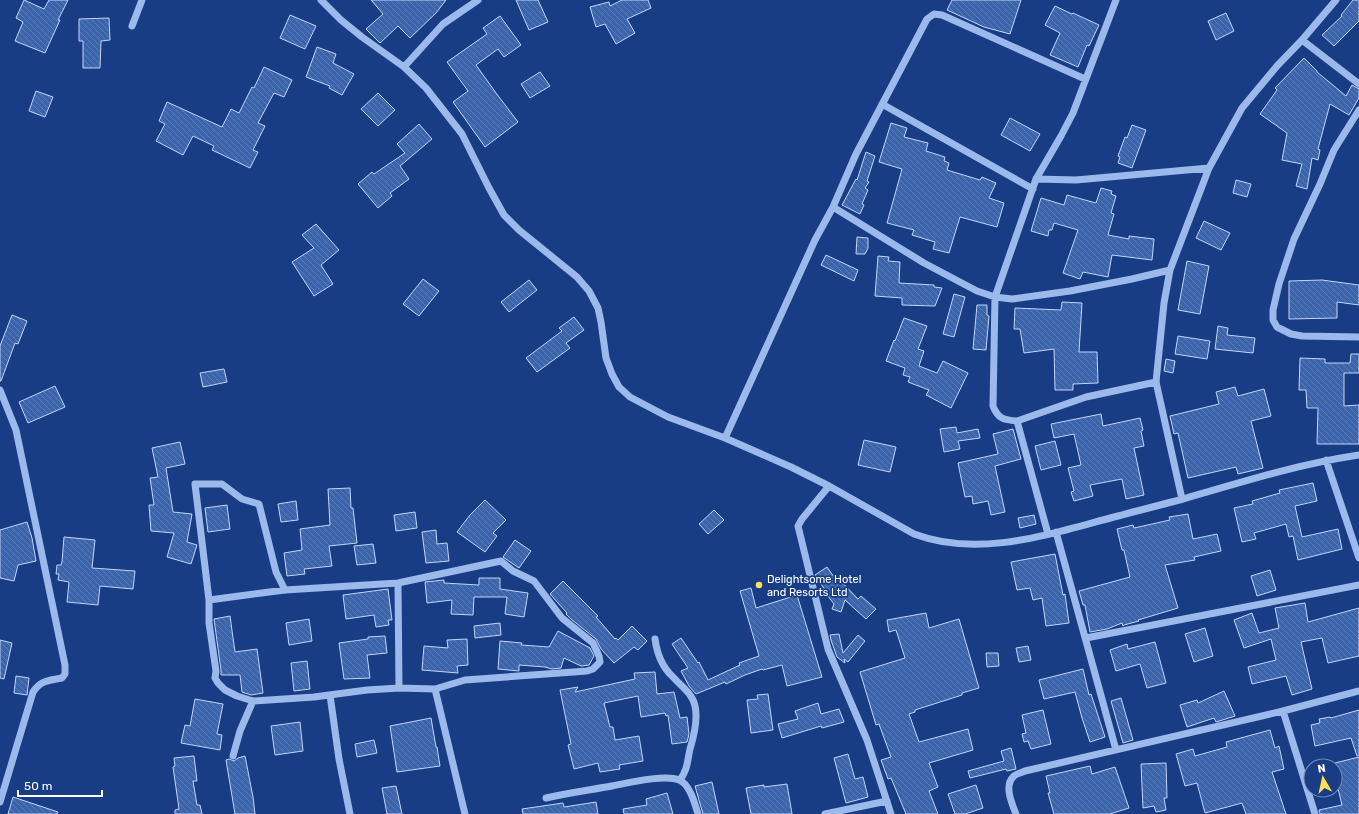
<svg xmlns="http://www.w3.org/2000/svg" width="1359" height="814" viewBox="0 0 1359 814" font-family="Rubik,sans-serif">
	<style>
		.building { fill: url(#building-back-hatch); stroke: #c2d6f9 }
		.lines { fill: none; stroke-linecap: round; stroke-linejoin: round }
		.minor { stroke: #9cb9ec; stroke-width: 7 }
		.poi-dot { fill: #ffde58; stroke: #183d84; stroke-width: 1.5 }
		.labels { text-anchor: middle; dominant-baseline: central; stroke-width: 3.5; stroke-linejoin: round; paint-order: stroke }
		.poi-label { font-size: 11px; fill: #fff; stroke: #183d84; text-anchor: start }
	</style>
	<defs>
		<pattern id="building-back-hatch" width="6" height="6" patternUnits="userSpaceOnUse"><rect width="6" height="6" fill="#3c64ab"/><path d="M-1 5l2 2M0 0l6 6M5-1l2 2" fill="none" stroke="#597bb8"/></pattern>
	</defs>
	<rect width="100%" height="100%" fill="#183d84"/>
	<path class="building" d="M24 0 44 9 49 0H68L58 20H60L45 53 15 41 23 22 16 18Z
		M371 0H446L436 13 410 38 398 26 380 43 366 29 383 14Z
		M516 0H538L548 22 529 30Z
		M622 0H648L651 8 627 19 635 33 616 44 605 24 596 27 590 7 609 2 610 6Z
		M952 0H1021L1010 34 984 27 947 10Z
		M1353 0H1359V21L1334 46 1322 35 1342 16 1341 15Z
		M1055 6 1072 14 1073 13 1099 25 1089 46 1087 45 1078 67 1050 55 1060 33 1045 25Z
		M1226 13 1234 31 1216 40 1208 21Z
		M290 15 316 26 305 49 280 38Z
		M500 16 521 45 504 57 498 49 476 65 496 93 518 122 485 147 453 102 468 91 447 62 487 34 483 28Z
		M109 18 110 40 101 41 100 68H83V41H79V19Z
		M317 47 336 54 333 63 354 74 342 95 329 88 330 86 306 77Z
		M1304 58 1317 71V72L1346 96 1352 85 1359 89V98L1349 115 1330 104 1318 149 1320 150 1318 160 1312 158 1307 189 1296 186 1302 164 1282 160 1287 133 1260 114 1277 90 1275 88Z
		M264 67 292 80 284 97 274 93 258 123 265 126 253 150 258 152 250 168 212 150 214 146 193 136 183 155 156 141 165 124 159 121 167 102 222 127 231 109 239 113 252 87 254 88Z
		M540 72 550 86 530 98 521 84Z
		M36 91 53 97 45 117 29 111Z
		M378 93 395 110 378 126 361 109Z
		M1010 118 1040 134 1030 151 1001 135Z
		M891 123 907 128 904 137 928 143 926 151 945 157 944 161 949 163 947 170 980 180 982 177 996 183 989 198 1004 203 997 227 960 217 949 253 933 249 935 242 912 235 914 230 887 223 902 169 879 162Z
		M419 124 432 139 400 166 409 179 390 193 392 196 378 208 358 184 372 172 374 174 405 153 397 144Z
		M1132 125 1146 130 1132 168 1118 163 1120 157 1118 156 1125 137 1127 138Z
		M866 152 875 156 867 181 869 182 865 188 868 190 862 204 864 205 860 214 842 205 856 179 857 180Z
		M1236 180 1251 184 1247 197 1233 193Z
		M1101 188 1112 191 1111 194 1116 196 1111 213 1114 214 1108 235 1129 239V236L1154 239 1152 260 1112 255 1108 277 1083 272 1080 279 1063 273 1078 230 1054 223 1052 230H1049L1048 236 1031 231 1041 198 1064 205 1067 195 1096 203Z
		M1204 221 1230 233 1221 250 1196 238Z
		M316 224 339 250 321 265 333 284 314 296 292 262 314 248 302 235Z
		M857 237 868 238V248L865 254H856Z
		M826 255 858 270 854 281 821 265Z
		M878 256 889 257 888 261 900 262 899 283 934 285V287L942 288 935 306 902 305V298L875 296Z
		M1187 261 1209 266 1200 314 1178 310Z
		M423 279 439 291 419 316 403 304Z
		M529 280 537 290 509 312 501 302Z
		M1322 280 1359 285V305L1337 302V318L1289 319V281Z
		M954 294 965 297 954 337 943 334Z
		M1062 302 1082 303 1079 352H1097L1098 383 1073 384V390H1055L1054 349 1024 353 1020 329H1014L1015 308 1061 310Z
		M977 305H987V315L989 316 986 350 973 349Z
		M12 315 27 321 18 344 15 343 1 381H0V346Z
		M574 317 584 330 566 343 570 348 537 372 526 358 562 331 559 328Z
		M904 318 927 326 918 349 924 351 919 366 937 373 943 361 968 373 951 408 926 395 929 390 908 382 910 377 903 375 905 368 886 361 894 340 895 341Z
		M1218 326 1228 328 1227 335 1255 338 1253 353 1215 349Z
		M1178 336 1210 341 1207 359 1175 354Z
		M1351 354H1359V373H1344V406L1359 405V444H1317L1318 408H1307L1306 390H1299L1300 358 1325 359V363H1350Z
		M1166 359 1175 361 1173 373 1164 371Z
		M224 369 227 382 203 387 200 373Z
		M55 386 65 407 28 423 19 402Z
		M1235 387 1238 396 1264 389 1271 416 1251 421 1263 468 1238 474 1236 467 1188 478 1178 433 1174 434 1170 416 1219 404 1216 392Z
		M1101 414 1103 426 1140 418 1143 430 1141 431 1144 446 1134 448 1144 495 1126 499 1122 479 1090 485 1093 496 1074 501 1071 492 1074 491 1068 468 1081 465 1074 434 1054 438 1051 424Z
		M956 427 957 433 978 429 980 438 958 441 960 449 944 452 940 429Z
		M1013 429 1021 459 995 466 1005 512 991 515 988 501 973 504 972 496 965 497 958 463 998 454 993 434Z
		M864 440 896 447 890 472 858 465Z
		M1055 441 1061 465 1041 470 1035 446Z
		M180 442 185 464 166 468 173 512 192 514 187 542 197 545 191 564 167 557 174 533 151 531 149 505H154L150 478 158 477 152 448Z
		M1313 483 1317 501 1295 506 1302 537 1338 529 1342 549 1298 560 1293 536 1289 537 1286 524 1254 533 1256 539 1242 542 1234 508 1253 504 1252 501 1280 493 1279 490Z
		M350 488 351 508H353L357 543 329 546 332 566 304 569 305 574 287 576 284 553 302 550 300 529 330 525 328 489Z
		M485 500 506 520 493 533 497 536 485 552 457 532 470 515Z
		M296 501 298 520 281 522 278 504Z
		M227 505 230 529 208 532 205 508Z
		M714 510 724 520 708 534 699 524Z
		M415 512 417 528 396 531 394 515Z
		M1188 514 1193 539 1217 534 1221 551 1194 557 1195 560 1165 565 1178 608 1138 620 1139 621 1124 625 1123 626 1122 623 1107 629 1090 632 1085 605H1083L1079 591 1130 577 1124 550H1122L1117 529 1133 525 1134 528 1170 520 1169 517Z
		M1034 515 1036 524 1020 528 1018 518Z
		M27 522 32 538 36 561 18 565 14 581 0 578V530Z
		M436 530 437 544 447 543 449 561 426 563 422 532Z
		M64 537 95 540 92 568 135 571 133 589 100 586 98 605 67 602 69 582 58 580 59 574H56L57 565H61L62 562Z
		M515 540 531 551 519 568 503 557Z
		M373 544 376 563 357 565 354 546Z
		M1055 554 1063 595 1065 594 1069 623 1046 626 1042 598 1033 600 1030 588 1017 590 1011 562Z
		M827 567 836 580 838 578 858 599 861 596 876 609 866 619 845 600 841 612 832 609 834 604 824 591 825 590 815 575Z
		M1270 570 1276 590 1257 596 1251 576Z
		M479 578H500V589L528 593 524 617 505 614 507 597H474L473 615 451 614 452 600 427 603 425 582 444 580V583L479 585Z
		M563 581 598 616 596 617 615 639 616 638 618 640 632 626 647 641 638 650 634 647 614 663 601 649 596 639 571 619 566 614 567 613 550 594Z
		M751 588 756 608 797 595 822 677 787 686 782 665 763 670 762 669 745 675 726 684 725 682 696 694 689 686 681 671 688 668 672 644 681 638 698 663 699 662 708 680 740 665 739 663 759 656 740 591Z
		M388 589 392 620H388L389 625 376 627 374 615 346 619 343 595Z
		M1305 603 1308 622 1359 608V656L1328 663 1322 638 1301 642 1312 689 1292 695 1286 676 1252 684 1248 667 1276 660 1271 639 1244 648 1234 620 1252 613 1259 633 1279 628 1275 608Z
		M926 613 929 628 959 619 979 688 962 693V695L915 710V712L909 714 919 742 968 729 973 750 929 763 938 787 929 791 938 814H906L891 778 888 779 881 760 891 757 879 724 876 725 860 672 905 658 896 630 889 632 887 620Z
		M230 616 235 652 257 649 263 693 251 695 242 692 240 675H221V670L214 619Z
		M309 619 312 641 289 645 286 623Z
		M500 623 501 635 475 638 474 626Z
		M1205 628 1213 656 1194 662 1185 634Z
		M558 631 590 648 594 656 589 665 581 666 564 658 561 668 552 669 545 667 519 665V671L498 669 500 641 522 643 521 645 549 647Z
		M839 634 843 653 858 635 865 641 848 662 844 659 845 663 837 657 831 640 830 635Z
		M385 636 387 653 367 655 370 678 344 679 339 643 368 639V637Z
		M467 639 468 665 457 666 458 673 422 670 424 646 448 648 447 640Z
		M0 640 12 643 4 679 0 678Z
		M1155 642 1166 683 1147 688 1140 664 1116 671 1110 650 1127 644 1128 649Z
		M1028 646 1031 660 1019 662 1016 648Z
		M986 653H998L999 666 987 667Z
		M307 661 310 689 294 691 291 663Z
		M1083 669 1089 695 1091 694 1105 737 1090 742 1082 718 1075 692 1044 699 1039 680Z
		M655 672 657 694 674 692 680 718 687 717 689 734 687 742 672 744 668 715 666 716 665 713 641 717 638 696 604 703 610 727H613L615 740 639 736 643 761 619 765 620 769 600 772 598 763 574 769 568 745 571 744 560 690 578 687 575 692 635 679 634 673Z
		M16 676 29 678 27 695 14 693Z
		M1224 691 1235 716 1216 722 1214 718 1187 727 1180 705 1197 700 1198 703Z
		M768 694 773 730 751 733 747 700 758 699 757 695Z
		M1121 698 1133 740 1123 743 1111 701Z
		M195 699 223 704 217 734 222 735 220 750 181 743 185 725 190 726Z
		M818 703 821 714 839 709 844 722 822 728 821 726 782 738 778 724 798 719 795 711Z
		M1043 710 1051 744 1031 749 1028 741 1024 742 1022 734 1026 733 1022 715Z
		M1359 710V755L1357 756 1351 738 1315 746 1311 725 1320 723 1319 719 1330 717 1331 718Z
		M431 718 436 747H437L440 766 397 772 390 726Z
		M300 722 303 751 275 755 271 726Z
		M1270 730 1275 748 1279 746 1284 769 1272 772 1286 814H1246L1242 803 1205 813 1197 783 1185 786 1176 754 1193 749 1195 756 1227 747 1226 742Z
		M374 740 377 753 357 757 355 744Z
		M1011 748 1016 769 1007 771 1006 769 970 778 968 771 1004 761 1001 751Z
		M848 754 855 779 863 777 868 797 846 803 834 758Z
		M194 756 197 781H193L197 805H200L202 814H175V810L179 809 173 767 175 766 174 758Z
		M245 756 253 797 255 814H235L226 760 229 759 234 761 238 758Z
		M1359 757V814H1320L1319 810 1342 805 1335 776V763Z
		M1166 763 1167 798H1164L1166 810 1156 812 1154 806 1143 808 1141 764Z
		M1090 766 1092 774 1115 767 1129 808 1110 814H1054L1048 793H1050L1046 776Z
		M712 782 719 814H703L695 786Z
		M787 784 792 814H751L746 788 764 785V787Z
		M976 785 983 808 965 814H955L948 794Z
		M396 786 402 814H387L382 788Z
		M667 793 673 814H624L623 809 647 805 646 799Z
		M13 797 58 812 57 814H8Z
		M596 802 598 814H523L522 809 563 803 564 807Z"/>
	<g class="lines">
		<path class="minor" d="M321 0 341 20 362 37 404 67 426 88 462 134 489 188 504 215 519 230 577 277 589 291 598 308 601 322 606 358 612 374 619 387 630 397 668 417 725 438 791 467 829 486 914 534C981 559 1052 533 1118 516 1140 510 1161 505 1183 499 1241 482 1299 464 1359 455
			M132 26 142 0
			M1302 40 1359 84
			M404 67 443 24 478 0
			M882 104 1033 189
			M1359 110 1334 150 1320 184 1294 239 1279 284 1273 310V320L1277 327 1291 334 1302 336 1359 337
			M1036 179 1076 180 1209 168
			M833 207 924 263 977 291 995 297 1012 299 1070 291 1132 279 1170 270
			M0 390 16 430 65 665V674L62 678C48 681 41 680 33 692L0 802
			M1017 421C1004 420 998 419 993 406L995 297 1036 179 1061 136 1073 113 1116 0
			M725 438 815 240 833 207 856 154 927 19 934 14 942 15 1085 79
			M1326 460 1359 558
			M829 486 802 519 798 526 828 649 867 740 891 814
			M1182 499 1156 382 1164 303 1170 270 1209 168 1242 108 1277 66 1302 40 1336 0
			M1056 532 1116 750
			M1048 534 1017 421 1086 397 1156 382
			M398 583 399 688
			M209 600 285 590 398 583 501 561 513 571 534 581 562 618 593 643 599 656 600 662 593 669 587 671 465 680 435 689 399 688 367 690 314 697 253 701 237 696 225 690 218 683 215 678 216 671 209 623V600L195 484H222L242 499 259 504 276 572 285 590
			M1086 638 1359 585
			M655 639C657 654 662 667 673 677 681 686 693 694 695 706 698 719 694 736 690 749 687 762 688 769 680 780
			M435 689 465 814
			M330 695 339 759 350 814
			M1283 711 1315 814
			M233 756 240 731 253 701
			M546 798C568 793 590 790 612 786 628 783 665 774 679 780 690 784 695 804 698 814
			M825 814 887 801
			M1016 814C1012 804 1004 786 1013 777 1015 774 1021 773 1025 771L1283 711 1359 691"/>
	</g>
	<circle class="poi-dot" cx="759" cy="585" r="4"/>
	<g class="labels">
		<g class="poi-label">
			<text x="767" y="579">Delightsome Hotel<tspan x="767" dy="13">and Resorts Ltd</tspan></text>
		</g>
	</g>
	<g transform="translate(1323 778) rotate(351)"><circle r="19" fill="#183d84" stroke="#748bb5"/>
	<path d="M0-3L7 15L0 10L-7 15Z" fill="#ffde58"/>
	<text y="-6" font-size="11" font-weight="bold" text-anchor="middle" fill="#ffffff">N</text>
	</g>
	<path d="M18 790v6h84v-6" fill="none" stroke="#ffffff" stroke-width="2"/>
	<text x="24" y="790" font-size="12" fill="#ffffff" stroke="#183d84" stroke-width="3" paint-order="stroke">50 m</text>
</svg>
